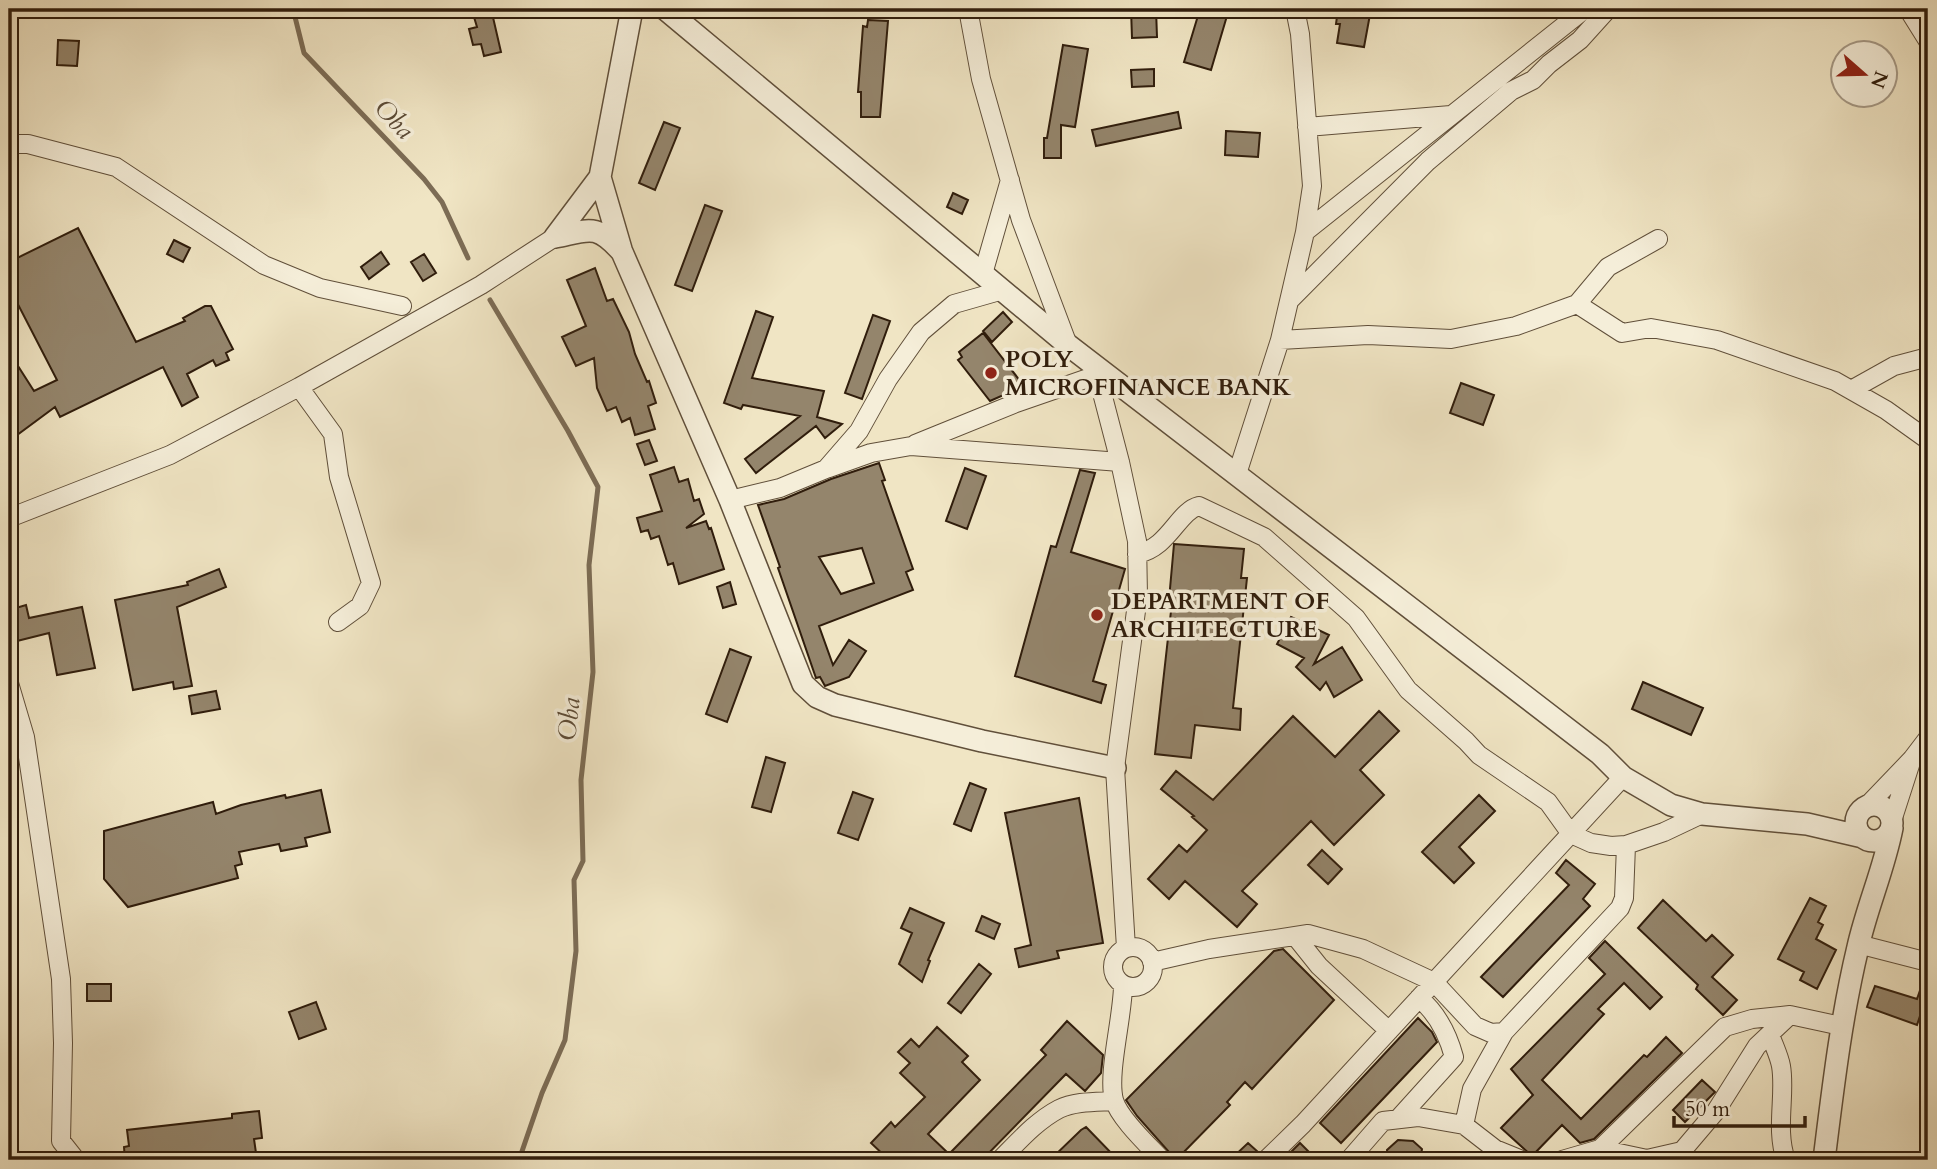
<svg xmlns="http://www.w3.org/2000/svg" width="1937" height="1169" viewBox="0 0 1937 1169" font-family="Cardo,serif">
	<style>
		.lines { fill: none; stroke-linecap: round; stroke-linejoin: round }
		.stream { stroke: #7c6c55; stroke-width: 5 }
		.building { fill: #94856c; stroke: #301d0c; stroke-width: 2; fill-rule: evenodd }
		.minor-casing { stroke: #604f3a; stroke-width: 20 }
		.tertiary-casing { stroke: #604f3a; stroke-width: 24 }
		.minor { stroke: #f5eed9; stroke-width: 18 }
		.tertiary { stroke: #f5eed9; stroke-width: 21 }
		.poi-dot { fill: #8f2418; stroke: #f5eed9; stroke-width: 2.5 }
		.labels { text-anchor: middle; dominant-baseline: central; stroke-width: 7; stroke-linejoin: round; paint-order: stroke }
		.poi-label { font-size: 24px; font-weight: bold; fill: #301d0c; stroke: #f5eed9; text-anchor: start }
		.water-label { font-size: 26px; font-style: italic; fill: #5c4b36; stroke: #f5eed9 }
	</style>
	<rect width="100%" height="100%" fill="#f0e5c4"/>
	<filter id="stains"><feTurbulence type="fractalNoise" baseFrequency=".00286" numOctaves="4"/><feColorMatrix values="0 0 0 0 .2 0 0 0 0 .09 0 0 0 0 .02 0 0 0 .5 -.17"/></filter>
	<radialGradient id="worn" r=".72"><stop offset=".6" stop-color="#630" stop-opacity="0"/><stop offset="1" stop-color="#630" stop-opacity=".3"/></radialGradient>
	<g class="lines">
		<path class="stream" d="M293 9 304 53 424 179 442 202 468 258
			M490 300 568 431 598 487 589 565 593 672 581 780 583 861 574 880 576 951 565 1040 542 1093 519 1160"/>
	</g>
	<path class="building" d="M1131 9H1156L1157 37 1132 38Z
		M1200 9H1229L1211 70 1184 62Z
		M1338 9H1371L1364 47 1337 43 1340 24H1336Z
		M492 13 501 52 484 56 481 44 473 45 469 29 477 27 474 17Z
		M868 20 888 21 880 117H861V92H858L863 26 867 27Z
		M58 40 79 41 77 66 57 65Z
		M1063 45 1088 49 1075 127 1061 125V158H1044V138H1047Z
		M1154 69V86L1132 87 1131 70Z
		M1178 112 1181 128 1096 146 1092 130Z
		M664 122 680 128 655 190 639 183Z
		M1226 131 1260 133 1258 157 1225 155Z
		M953 193 968 200 962 214 947 207Z
		M705 205 722 211 692 291 675 285Z
		M78 228 136 342 185 321 183 318 205 306H211L233 349 226 353 229 360 216 366 213 360 187 374 198 397 182 406 163 367 60 417 55 407 9 441V352L34 391 57 380 9 287V262Z
		M174 240 190 248 183 262 167 254Z
		M381 252 389 264 369 279 361 267Z
		M424 254 436 273 423 281 411 262Z
		M595 268 607 301 613 299 629 332 635 354 647 382 649 381 656 403 648 406 655 429 635 435 630 418 622 422 616 407 607 411 597 388 594 358 576 366 562 337 586 326 567 280Z
		M756 311 773 317 752 378 824 391 817 417 842 424 825 438 816 426 756 473 745 459 800 416 743 405 741 409 724 403Z
		M1003 312 1012 322 992 342 983 331Z
		M873 315 890 321 862 399 845 393Z
		M983 333 1024 386 990 401 958 360 962 357 959 352Z
		M1461 383 1494 395 1483 425 1450 413Z
		M649 440 657 461 645 465 637 444Z
		M879 463 885 480 882 481 913 569 906 572 913 590 819 626 833 665 849 640 866 651 849 677 825 686 820 677 816 678 778 568 780 567 758 505 784 499 831 479ZM862 548 874 583 841 594 819 557Z
		M674 467 679 482 688 479 694 501 699 499 704 514 686 528 706 521 709 529 711 528 724 569 679 584 673 563 668 565 659 536 651 539 648 530 641 532 637 518 662 511 650 475Z
		M965 468 986 476 967 529 946 521Z
		M1080 470 1095 473 1071 552 1125 569 1093 681 1106 685 1101 703 1015 676 1051 546 1056 547Z
		M1174 544 1244 549 1241 578H1247L1233 708 1241 709 1240 730 1195 725 1191 758 1155 754 1171 611H1168Z
		M219 569 226 587 177 607 192 686 174 689 173 682 133 690 115 600 188 585 187 582Z
		M730 582 736 604 723 608 717 587Z
		M26 605 29 618 82 607 95 668 57 675 49 633 13 642 9 626V610Z
		M1291 617 1329 635 1314 664 1342 647 1362 680 1334 697 1326 682 1320 690 1296 667 1304 658 1277 644Z
		M730 649 751 657 727 722 706 714Z
		M1643 682 1703 708 1691 735 1632 709Z
		M216 691 220 709 192 714 189 696Z
		M1379 711 1399 731 1360 770 1384 795 1334 845 1311 821 1242 891 1257 904 1237 927 1185 881 1169 899 1148 879 1179 845 1187 852 1207 830 1192 817 1194 816 1161 789 1176 771 1213 800 1293 716 1335 757Z
		M766 757 785 763 771 812 752 807Z
		M970 783 986 789 971 831 954 824Z
		M321 790 330 832 305 838 307 846 281 851 279 844 239 852 242 864 235 866 238 878 128 907 104 879V831L213 802 216 814 241 805 285 795 286 798Z
		M853 792 873 799 858 840 838 833Z
		M1479 795 1495 811 1459 847 1474 863 1454 883 1422 852Z
		M1079 798 1103 943 1057 951 1059 958 1019 967 1015 949 1031 945 1005 813Z
		M1322 850 1342 869 1328 884 1308 865Z
		M1566 860 1595 884 1583 899 1590 906 1503 997 1481 977 1569 885 1556 873Z
		M1810 898 1826 906 1818 922 1823 925 1816 939 1836 950 1817 989 1800 980 1804 972 1778 959Z
		M1663 900 1706 941 1712 935 1733 955 1712 977 1737 1000 1723 1015 1696 989 1698 985 1638 928Z
		M910 908 944 923 928 960 930 961 922 982 899 964 912 933 901 928Z
		M982 916 1000 924 994 939 976 931Z
		M1605 941 1662 997 1650 1009 1624 983 1598 1009 1604 1014 1542 1080 1581 1119 1644 1055 1647 1057 1666 1037 1682 1053 1594 1139 1580 1143 1562 1125 1532 1156 1501 1128 1533 1095 1511 1069 1605 974 1589 958Z
		M1283 949 1334 1000 1252 1089 1245 1082 1227 1102 1230 1105 1176 1160 1137 1116 1126 1100 1274 951Z
		M979 964 991 974 961 1013 948 1003Z
		M1926 973H1928V1015L1921 1013 1917 1025 1867 1007 1875 986 1917 999Z
		M87 984H111V1001H87Z
		M316 1002 326 1029 299 1039 289 1012Z
		M1418 1018 1432 1032 1437 1042 1341 1143 1320 1123Z
		M1067 1021 1103 1055 1101 1073 1085 1091 1066 1074 982 1160H889L871 1143 891 1122 895 1127 925 1097 900 1073 910 1063 898 1052 911 1039 919 1047 937 1027 968 1056 962 1062 980 1080 928 1134 949 1154 1046 1055 1041 1050Z
		M1702 1080 1715 1092 1685 1122 1673 1110Z
		M259 1111 262 1138 254 1139 257 1160H125L124 1147 129 1146 127 1130 232 1118V1114Z
		M1086 1127 1118 1160H1050L1081 1130Z
		M1398 1140 1413 1141 1422 1149 1420 1160H1388L1387 1150Z
		M1248 1143 1258 1152 1255 1160H1230Z
		M1300 1143 1317 1160H1283Z"/>
	<g class="lines">
		<g class="minor-casing">
			<path id="minor" d="M968 9 981 79 1021 220 1068 345
				M1908 9 1928 41
				M1307 127 1451 115
				M9 144H28L116 167 264 265 320 288 402 306
				M1305 232 1585 9
				M983 274 1010 180
				M1291 299 1428 161 1511 91 1533 80 1549 64 1580 40 1608 9
				M1577 304 1622 333 1651 328 1717 340 1835 381 1886 410 1928 440
				M1280 340 1368 335 1451 339 1516 326 1577 304 1608 267 1658 239
				M1095 366 1120 462 1137 541 1138 596 1115 768 1126 948
				M299 387 333 434 339 477 371 583 360 606 338 622
				M1851 390 1894 366 1928 357
				M915 444 1016 403 1097 375
				M829 468 871 453 911 446 1120 462
				M1237 474 1280 340 1305 232 1312 186 1300 34 1295 9
				M730 500 780 488 826 469 859 431 888 379 921 332 954 304 1003 290
				M9 518 170 455 299 387 481 285 555 237
				M1137 554C1169 548 1178 511 1199 506L1264 537 1356 618 1408 690 1466 741 1479 755 1548 802 1571 834 1591 843 1611 846 1626 845 1664 832 1702 814
				M9 683 25 737 61 979 63 1043 61 1141 76 1160
				M1866 807 1912 759 1928 738
				M1892 821 1911 762
				M1295 936 1319 966 1389 1031
				M1858 944 1928 962
				M1113 967a20 20 0 1 1 40 0a20 20 0 1 1-40 0Z
				M1152 962 1209 949 1308 934 1363 949 1434 982 1475 1026 1491 1033 1504 1032
				M1123 985C1123 1016 1107 1074 1114 1100 1119 1118 1149 1146 1162 1160
				M1770 1034C1773 1044 1779 1055 1781 1066 1786 1094 1775 1130 1786 1160
				M1398 1119 1454 1057C1448 1035 1437 1013 1419 998
				M1600 1149 1647 1159 1682 1151 1716 1111 1757 1046 1790 1015
				M1000 1160C1018 1142 1036 1121 1059 1109 1075 1101 1097 1102 1114 1101
				M1266 1160 1303 1124 1623 777
				M1349 1160 1383 1121 1418 1117 1464 1125
				M1522 1160 1495 1149 1464 1125 1472 1089 1504 1032 1620 908 1624 898 1626 845
				M1562 1160 1600 1149 1725 1027 1752 1019 1790 1015 1841 1026"/>
		</g>
		<g class="tertiary-casing">
			<path id="tertiary" d="M665 9 1068 345 1600 754 1623 777 1671 805 1702 814 1807 824 1863 837
				M600 177 621 249
				M555 237C590 230 596 223 622 252L730 500 803 684 817 697 835 705 982 741 1115 768
				M555 237 600 177 632 9
				M1856 823a18 18 0 1 1 36 0a18 18 0 1 1-36 0Z
				M1824 1160C1833 1088 1841 1018 1858 947 1867 907 1884 869 1892 828"/>
		</g>
		<use href="#minor" class="minor"/>
		<use href="#tertiary" class="tertiary"/>
	</g>
	<g class="poi-dot">
		<circle cx="991" cy="373" r="7"/>
		<circle cx="1097" cy="615" r="7"/>
	</g>
	<g class="labels">
		<g class="poi-label">
			<text x="1005" y="359">POLY<tspan x="1005" dy="28">MICROFINANCE BANK</tspan></text>
			<text x="1111" y="601">DEPARTMENT OF<tspan x="1111" dy="28">ARCHITECTURE</tspan></text>
		</g>
		<g class="water-label">
			<text transform="translate(394 119) rotate(46)">Oba</text>
			<text transform="translate(569 719) rotate(-84)">Oba</text>
		</g>
	</g>
	<rect width="1937" height="1169" fill="none" stroke="#f0e5c4" stroke-width="35"/>
	<rect x="10" y="10" width="1916" height="1148" fill="none" stroke="#301d0c" stroke-width="3.5"/>
	<rect x="18" y="18" width="1902" height="1134" fill="none" stroke="#301d0c" stroke-width="2"/>
	<g transform="translate(1864 74) rotate(110)"><circle r="33" fill="#f5eed9" stroke="#a69a87" stroke-width="2"/>
	<path d="M0-5L12 26L0 18L-12 26Z" fill="#8f2418"/>
	<text y="-10" font-size="19" font-weight="bold" text-anchor="middle" fill="#301d0c">N</text>
	</g>
	<path d="M1674 1116v10h131v-10" fill="none" stroke="#301d0c" stroke-width="3.5"/>
	<text x="1685" y="1116" font-size="21" fill="#301d0c" stroke="#f5eed9" stroke-width="5" paint-order="stroke">50 m</text>
	<rect width="100%" height="100%" filter="url(#stains)"/>
	<rect width="100%" height="100%" fill="url(#worn)"/>
</svg>
